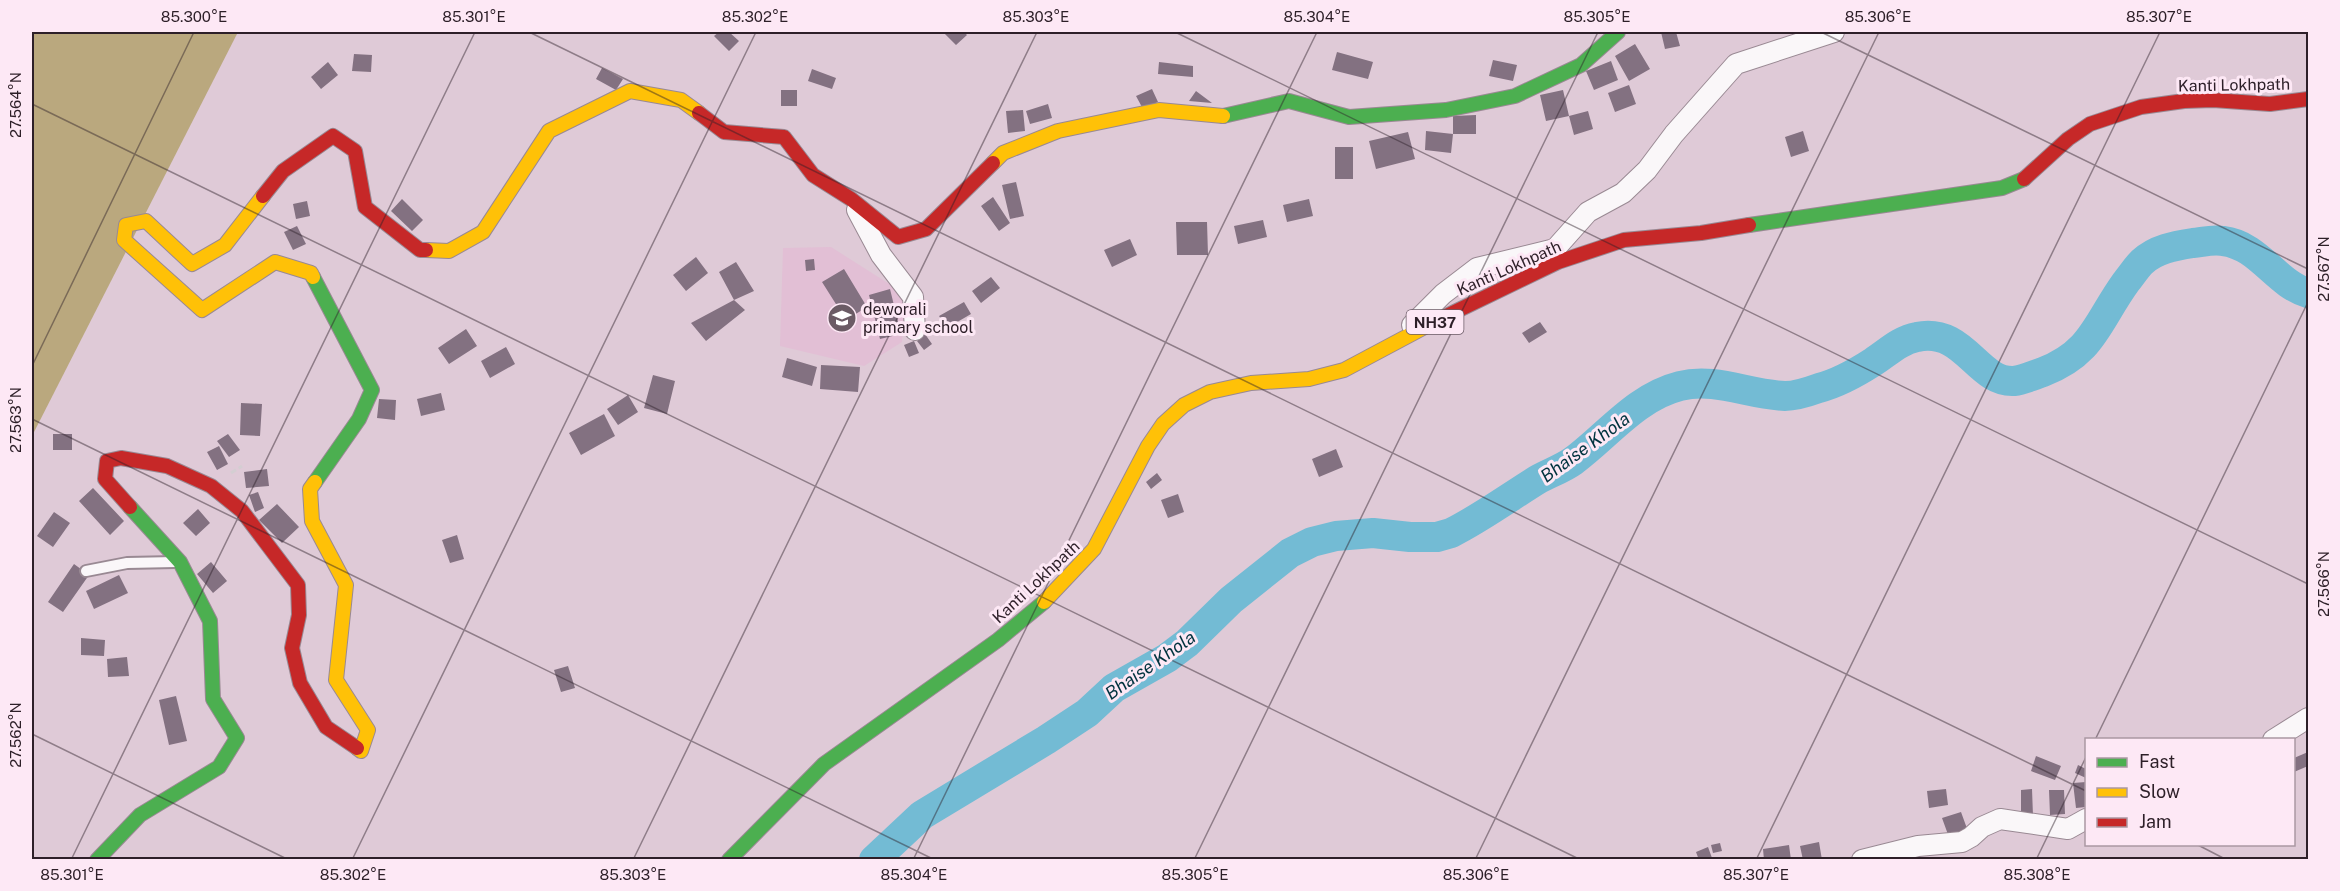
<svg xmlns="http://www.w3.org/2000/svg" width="2340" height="891" viewBox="0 0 2340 891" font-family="'Public Sans',sans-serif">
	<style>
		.built { fill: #e2bfd5 }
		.forest { fill: #baa87e }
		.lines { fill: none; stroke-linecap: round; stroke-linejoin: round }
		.river { stroke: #73bbd4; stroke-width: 30 }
		.building { fill: #837181 }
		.lane-casing { stroke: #998993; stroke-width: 14 }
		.street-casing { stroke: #998993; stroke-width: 22 }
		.fast-casing { stroke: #998993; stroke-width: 16 }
		.slow-casing { stroke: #998993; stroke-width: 16 }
		.jam-casing { stroke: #998993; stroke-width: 16 }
		.path { stroke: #d4ced2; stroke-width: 3; stroke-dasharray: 6 3; stroke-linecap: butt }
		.lane { stroke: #faf7f9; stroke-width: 10 }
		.street { stroke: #faf7f9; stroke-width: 20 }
		.fast { stroke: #4caf50; stroke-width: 14 }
		.slow { stroke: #ffc107; stroke-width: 14 }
		.jam { stroke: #c62828; stroke-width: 14 }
		.ticks { fill: none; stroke: #2d1f28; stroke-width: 1.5; stroke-opacity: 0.45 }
		.labels { text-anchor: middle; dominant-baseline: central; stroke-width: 6; stroke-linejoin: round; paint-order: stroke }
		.shield { fill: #fde8f5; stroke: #6b5b66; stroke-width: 1.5 }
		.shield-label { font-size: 15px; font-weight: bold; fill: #2d1f28 }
		.street-label { font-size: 16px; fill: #2d1f28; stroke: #fde8f5 }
		.poi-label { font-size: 16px; fill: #2d1f28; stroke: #fde8f5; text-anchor: start }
		.water-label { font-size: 18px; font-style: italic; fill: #00333f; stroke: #fde8f5 }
		.neatline { fill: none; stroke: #2d1f28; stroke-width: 2 }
		.ticks-label { font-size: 15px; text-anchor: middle; fill: #2d1f28 }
	</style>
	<rect width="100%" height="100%" fill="#dfcad7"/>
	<path class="built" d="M831 247 905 294 902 342 864 366 780 346 783 248Z"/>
	<path class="forest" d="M32 32H238L32 436Z"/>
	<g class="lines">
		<path class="river" d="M874 860 922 815 1046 740 1087 713 1114 688 1167 658 1187 643 1231 600 1290 553 1312 542 1336 536 1373 533 1410 537H1437L1451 533C1481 518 1508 498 1537 480 1549 473 1562 469 1573 461 1607 436 1636 397 1680 386 1716 377 1749 395 1785 396 1796 396 1808 392 1819 388 1838 383 1856 373 1873 362 1887 353 1900 340 1917 337 1965 327 1977 383 2014 381 2023 380 2034 375 2043 372 2093 353 2097 322 2126 282 2131 276 2136 268 2142 262 2156 249 2174 246 2193 243 2203 242 2213 239 2223 241 2259 245 2276 284 2308 293"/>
	</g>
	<path class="building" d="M719 32H729L739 41 729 51 714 36Z
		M943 32H964L967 35 956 45Z
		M1661 32H1676L1680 46 1665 49Z
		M1635 44 1650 69 1629 81 1615 56Z
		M1337 52 1373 62 1368 79 1332 70Z
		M354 54 372 55 371 72 352 71Z
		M1493 60 1517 65 1513 81 1489 76Z
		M1611 61 1618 80 1594 90 1586 71Z
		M328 62 338 75 321 89 311 77Z
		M1159 62 1193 66V77L1158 74Z
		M602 68 623 79 616 90 596 79Z
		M812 69 836 78 832 89 808 81Z
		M1629 85 1636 104 1615 112 1608 93Z
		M1152 89 1158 102 1143 109 1136 96Z
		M781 90H797V106H781Z
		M1563 90 1569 116 1546 121 1540 95Z
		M1196 91 1212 103 1189 101Z
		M1048 104 1052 118 1030 124 1026 111Z
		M1023 110 1025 131 1008 133 1006 111Z
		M1588 111 1593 129 1574 135 1569 116Z
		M1476 115V134H1453V116Z
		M1426 131 1453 134 1451 153 1425 150Z
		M1803 131 1809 151 1791 157 1785 137Z
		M1408 132 1415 159 1376 169 1369 141Z
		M1335 147H1353V179H1335Z
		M1016 182 1024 216 1010 219 1002 185Z
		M993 197 1010 223 999 231 981 206Z
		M402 199 423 220 412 231 391 211Z
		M1309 199 1313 216 1287 222 1283 205Z
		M307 201 310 216 296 219 293 204Z
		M1263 220 1267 237 1238 244 1234 226Z
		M1176 222H1207L1208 255H1177Z
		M297 226 306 244 293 250 284 232Z
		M1130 239 1137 255 1112 267 1104 250Z
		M696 257 708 273 686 291 673 275Z
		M814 259 815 270 806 271 805 260Z
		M736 262 754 291 734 300 719 272Z
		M844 269 867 307 846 320 822 282Z
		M991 277 1000 288 981 303 972 291Z
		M890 289 901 334 880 339 869 295Z
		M734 300 745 310 706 341 691 323Z
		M964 302 971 314 947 328 939 316Z
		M1540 322 1547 332 1529 343 1522 333Z
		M466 329 477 346 449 364 438 348Z
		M925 334 932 344 924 350 917 341Z
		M914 341 919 353 909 357 904 345Z
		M506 347 515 364 490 378 481 361Z
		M787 358 817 367 812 386 782 377Z
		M821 365 860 367 858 392 820 389Z
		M653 375 675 381 667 414 644 408Z
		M441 393 445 410 421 416 417 399Z
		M628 395 638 412 618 425 607 409Z
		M379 399 396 400 395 420 377 418Z
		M241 403 262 404 260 436 240 435Z
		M604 414 615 436 581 455 569 433Z
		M53 434H72V450H53Z
		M228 434 240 450 229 457 217 441Z
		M219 446 228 464 217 470 207 452Z
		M1336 449 1343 467 1319 477 1312 459Z
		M267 469 269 486 246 488 244 472Z
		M1157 473 1162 480 1151 489 1146 482Z
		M93 488 124 521 110 535 79 501Z
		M258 492 264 508 255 512 249 495Z
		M1178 494 1184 512 1168 518 1161 500Z
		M277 504 299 527 282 543 259 520Z
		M198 509 210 523 196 536 183 523Z
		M54 512 70 523 53 547 37 536Z
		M457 535 464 559 450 563 442 540Z
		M211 562 227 581 213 593 197 574Z
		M74 564 89 575 63 612 48 602Z
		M119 575 128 593 94 609 86 591Z
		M81 638 105 640 104 656 81 655Z
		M127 657 129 676 108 677 107 659Z
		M568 666 575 688 561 692 554 670Z
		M176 696 187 741 169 745 159 700Z
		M2308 752V766L2294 772V758Z
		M2036 756 2061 766 2055 780 2031 771Z
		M2078 765 2086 769V778L2075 773Z
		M2086 782V807L2076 808 2073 783Z
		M1946 789 1948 805 1929 808 1927 791Z
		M2032 789 2033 816H2021V790Z
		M2049 790H2064L2065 814 2050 815Z
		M1961 812 1969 834 1950 840 1942 818Z
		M1819 842 1822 860H1803L1800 846Z
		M1720 843 1722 851 1713 853 1711 845Z
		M1789 845 1791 860H1764L1763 849Z
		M1708 847 1712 858 1699 860 1696 852Z"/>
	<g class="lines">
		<g class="lane-casing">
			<path id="lane" d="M86 571 127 563 175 562"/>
		</g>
		<g class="street-casing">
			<path id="street" d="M857 210 881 255 913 297 915 330
				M1412 325 1443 294 1477 268 1555 249 1588 212 1623 193 1647 170 1674 134 1736 64 1834 32
				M2273 740 2308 718
				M1862 860 1918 846 1962 842 1971 837 1982 827 2000 819 2068 829 2086 819"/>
		</g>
		<g class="fast-casing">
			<path id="fast" d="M1223 116 1289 101 1349 117 1446 110 1515 96 1581 65 1618 32
				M1749 225 2002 188 2024 179
				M313 277 372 390 359 419 315 482
				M97 860 140 815 219 767 237 738 213 699 210 621 180 562 130 507
				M729 860 824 764 998 640 1044 602"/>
		</g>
		<g class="slow-casing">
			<path id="slow" d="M993 163 1003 153 1058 131 1159 110 1223 116
				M263 196 225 245 192 264 146 221 126 225 124 240 202 310 275 262 311 273 313 277
				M426 250 449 251 483 232 549 131 630 91 681 100 699 113
				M315 482 310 489 312 521 346 585 336 680 368 730 361 751 357 748
				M1044 602 1094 549 1148 446 1163 424 1184 405 1210 392 1251 383 1309 379 1344 370 1436 321"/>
		</g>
		<g class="jam-casing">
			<path id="jam" d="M699 113 724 132 784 137 813 175 851 199 898 237 926 229 993 163
				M2024 179 2068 139 2090 124 2141 107 2184 101 2213 100 2270 104 2308 99
				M263 196 283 171 333 136 355 151 365 207 420 250H426
				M1436 321 1558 262 1624 240 1701 233 1749 225
				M130 507 105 479 107 461 121 458 167 466 211 486 242 511 298 585 299 615 292 648 300 683 326 727 357 748"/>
		</g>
		<path class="path" d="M231 473 242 466"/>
		<use href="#lane" class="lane"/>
		<use href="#street" class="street"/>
		<use href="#fast" class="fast"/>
		<use href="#slow" class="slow"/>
		<use href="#jam" class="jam"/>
	</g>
	<path class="ticks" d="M529 32 2086 791M1175 32 2308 584M1821 32 2308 269M32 104 1581 860M32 366 194 32M32 419 935 860M32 734 289 860M2095 740 2308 302M2196 844 2227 860M71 860 475 32M352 860 756 32M633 860 1037 32M913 860 1317 32M1194 860 1598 32M1475 860 1879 32M1756 860 2160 32M2036 860 2086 757"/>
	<defs>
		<g id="school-disc" transform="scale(1.5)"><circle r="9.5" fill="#6b5b65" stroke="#fde8f5"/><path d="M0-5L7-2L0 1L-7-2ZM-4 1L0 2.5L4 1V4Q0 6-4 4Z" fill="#fff"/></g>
	</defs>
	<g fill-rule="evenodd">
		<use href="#school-disc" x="842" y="318"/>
	</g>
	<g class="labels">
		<rect class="shield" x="1406.5" y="310" width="57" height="24" rx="4.5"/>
		<g class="shield-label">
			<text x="1435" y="322">NH37</text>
		</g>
		<g class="street-label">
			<text transform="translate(2234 85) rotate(-1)">Kanti Lokhpath</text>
			<text transform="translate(1509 268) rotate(-24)">Kanti Lokhpath</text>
			<text transform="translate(1036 582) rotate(-43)">Kanti Lokhpath</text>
		</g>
		<g class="poi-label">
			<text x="863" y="309">deworali<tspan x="863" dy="18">primary school</tspan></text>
		</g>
		<g class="water-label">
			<text transform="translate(1585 447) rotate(-36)">Bhaise Khola</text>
			<text transform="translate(1150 665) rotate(-35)">Bhaise Khola</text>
		</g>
	</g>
	<rect width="2340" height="891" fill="none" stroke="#fde8f5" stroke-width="66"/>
	<rect x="2085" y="738" width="210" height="108" fill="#fde8f5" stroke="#aa98a3" stroke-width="1.5"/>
	<rect x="2097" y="758" width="30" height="9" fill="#4caf50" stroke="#aa98a3" stroke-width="1.5"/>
	<text x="2139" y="768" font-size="18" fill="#2d1f28">Fast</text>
	<rect x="2097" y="788" width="30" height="9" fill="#ffc107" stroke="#aa98a3" stroke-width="1.5"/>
	<text x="2139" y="798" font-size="18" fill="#2d1f28">Slow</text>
	<rect x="2097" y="818" width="30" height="9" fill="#c62828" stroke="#aa98a3" stroke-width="1.5"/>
	<text x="2139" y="828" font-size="18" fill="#2d1f28">Jam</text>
	<rect x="33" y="33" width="2274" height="825" class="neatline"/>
	<g class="ticks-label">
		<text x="194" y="22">85.300°E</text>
		<text x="474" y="22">85.301°E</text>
		<text x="755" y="22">85.302°E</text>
		<text x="1036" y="22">85.303°E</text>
		<text x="1317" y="22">85.304°E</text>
		<text x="1597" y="22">85.305°E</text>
		<text x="1878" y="22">85.306°E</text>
		<text x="2159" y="22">85.307°E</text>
		<text transform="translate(16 105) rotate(-90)" y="5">27.564°N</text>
		<text transform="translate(2324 269) rotate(-90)" y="5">27.567°N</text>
		<text transform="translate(16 420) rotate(-90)" y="5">27.563°N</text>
		<text transform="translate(2324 584) rotate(-90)" y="5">27.566°N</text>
		<text transform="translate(16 735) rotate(-90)" y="5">27.562°N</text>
		<text x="72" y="880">85.301°E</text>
		<text x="353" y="880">85.302°E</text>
		<text x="633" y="880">85.303°E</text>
		<text x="914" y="880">85.304°E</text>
		<text x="1195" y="880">85.305°E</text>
		<text x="1476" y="880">85.306°E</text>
		<text x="1756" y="880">85.307°E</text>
		<text x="2037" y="880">85.308°E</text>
	</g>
</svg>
